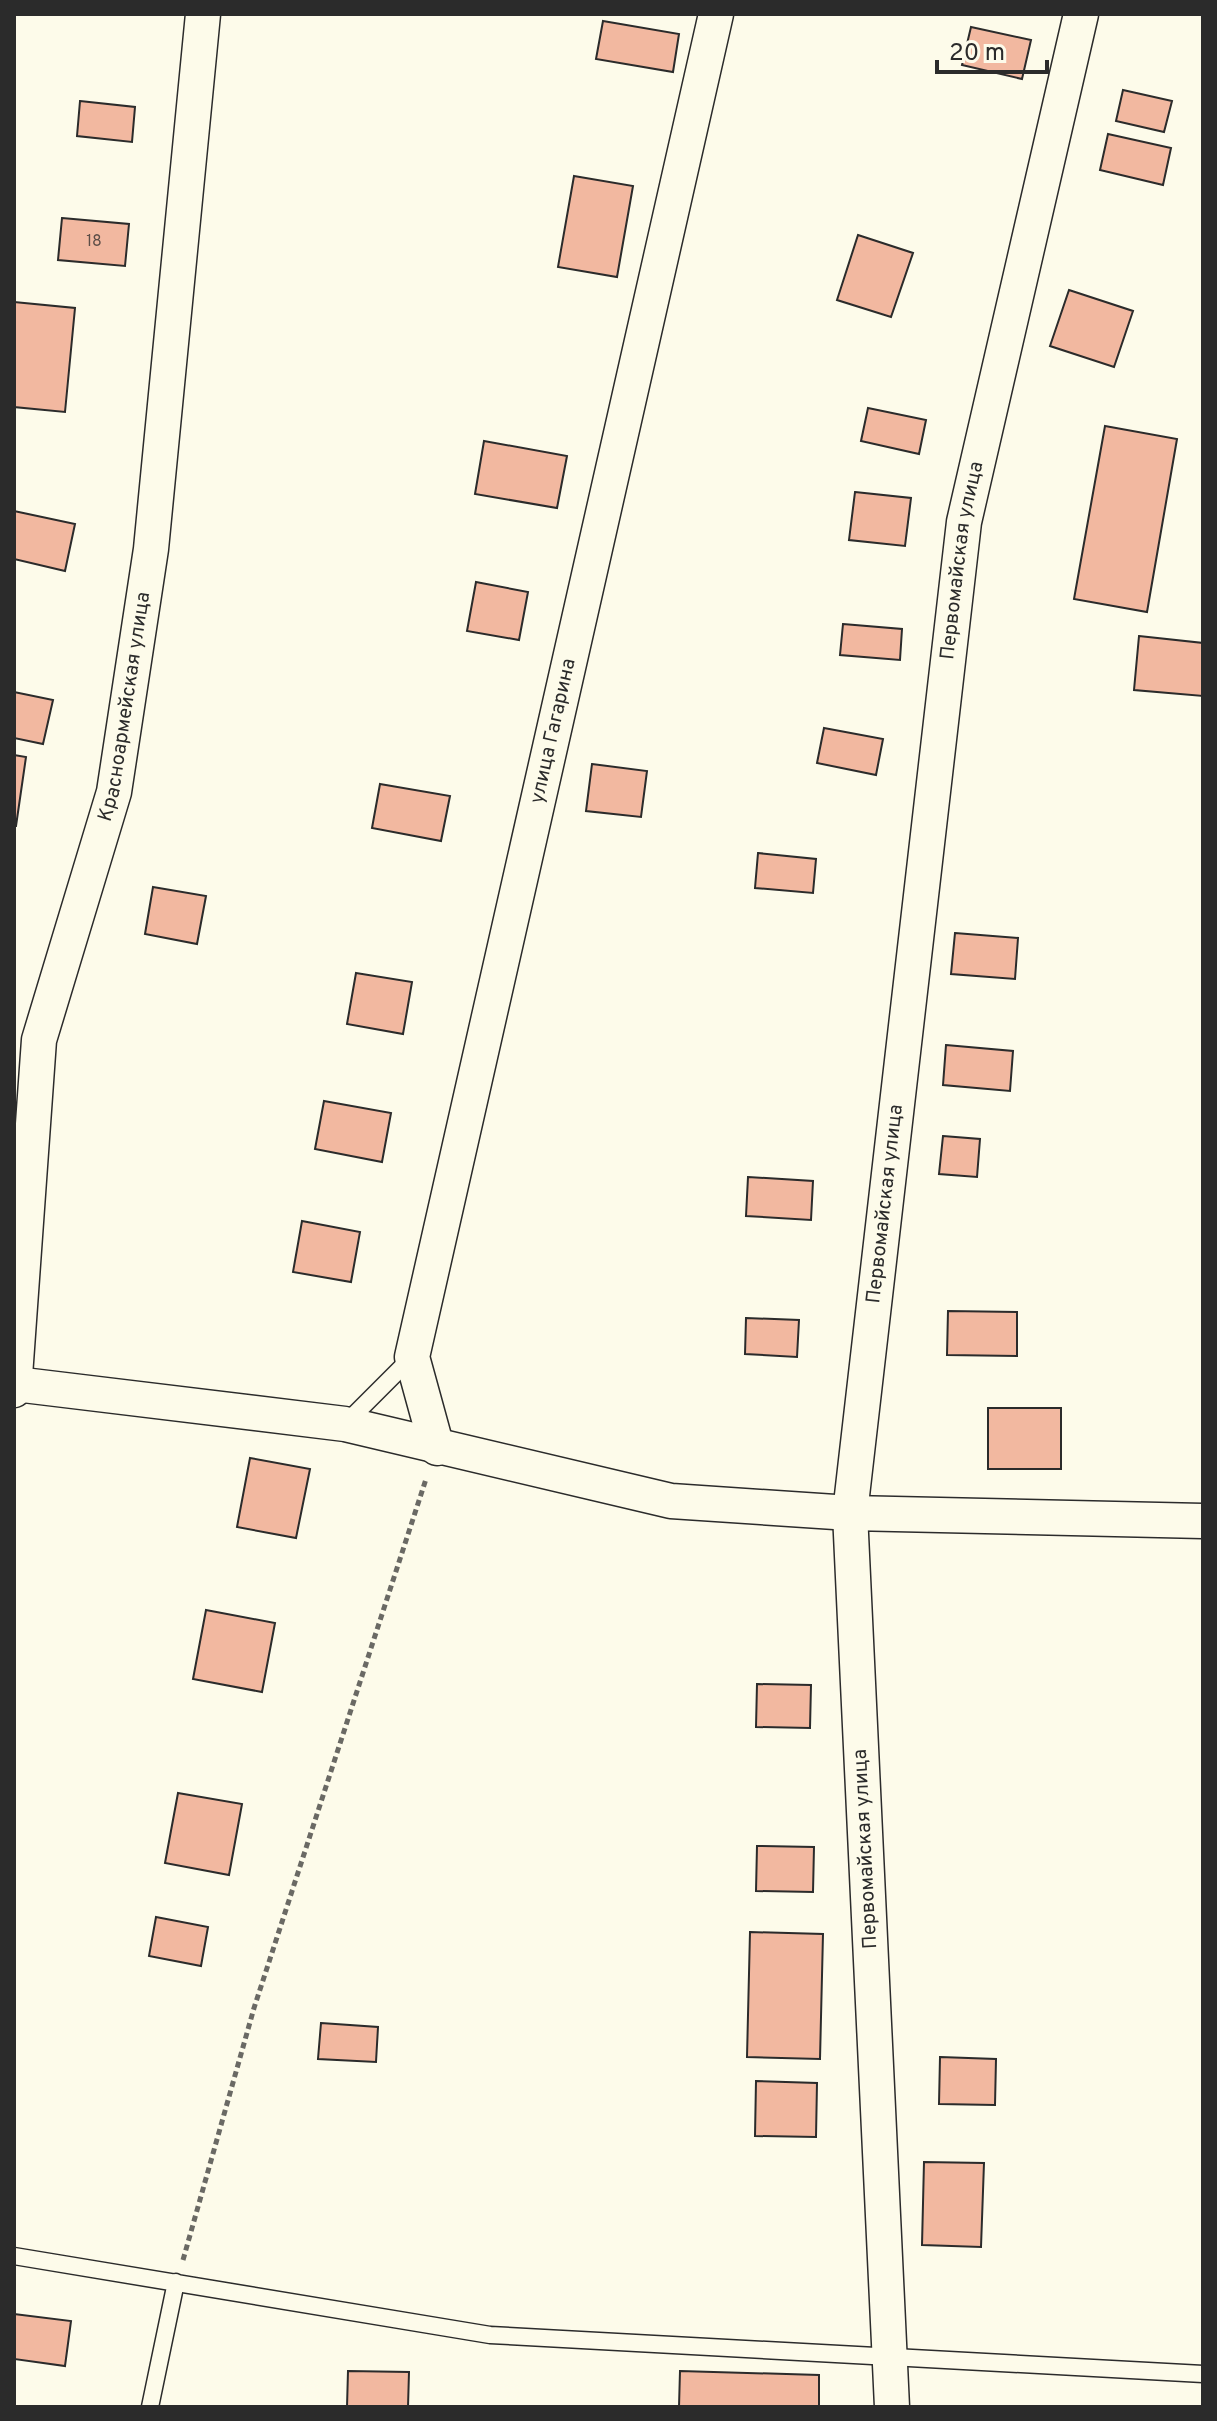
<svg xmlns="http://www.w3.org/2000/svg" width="1217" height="2421" viewBox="0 0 1217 2421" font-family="Overpass,sans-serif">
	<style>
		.building { fill: #f2b8a0; stroke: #2b2b2b; stroke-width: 2 }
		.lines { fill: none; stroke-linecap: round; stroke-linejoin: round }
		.service-casing { stroke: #2b2b2b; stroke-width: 19 }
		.minor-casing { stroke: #2b2b2b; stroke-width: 37 }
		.path { stroke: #6a6964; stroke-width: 5; stroke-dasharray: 6 4; stroke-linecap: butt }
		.service { stroke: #fdfbea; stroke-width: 16 }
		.minor { stroke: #fdfbea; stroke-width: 34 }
		.labels { text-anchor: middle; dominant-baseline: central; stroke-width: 6; stroke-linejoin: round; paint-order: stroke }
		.number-label { font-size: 16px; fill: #5d4e48 }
		.street-label { font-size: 20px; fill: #2b2b2b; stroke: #fdfbea }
	</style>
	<rect width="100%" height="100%" fill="#fdfbea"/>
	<path class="building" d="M603 21 679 34 673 72 596 59Z
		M971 27 1031 40 1022 79 962 65Z
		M1123 90 1172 101 1164 132 1116 121Z
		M80 101 135 107 132 142 77 136Z
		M1108 134 1171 148 1163 185 1100 170Z
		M574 176 633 186 617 277 558 267Z
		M62 218 129 224 125 266 58 260Z
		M858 235 913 253 891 317 837 300Z
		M1069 290 1133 311 1114 367 1050 346Z
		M14 302 75 308 65 412 14 407Z
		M868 408 926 420 919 454 861 441Z
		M1105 426 1177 439 1147 612 1074 599Z
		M484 441 567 456 557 508 475 494Z
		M855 492 911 498 905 546 849 540Z
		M14 511 75 524 65 571 14 559Z
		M476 582 528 592 519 640 467 631Z
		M843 624 902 629 900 660 840 655Z
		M1139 636 1203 643V696L1134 690Z
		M14 692 53 700 43 744 14 738Z
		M824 728 883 739 876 775 817 763Z
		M14 755 26 757 16 826H14Z
		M592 764 647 771 641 817 586 811Z
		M380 784 450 796 441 841 372 828Z
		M758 853 816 859 813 893 755 888Z
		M153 887 206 896 197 944 145 934Z
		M955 933 1018 938 1015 979 951 974Z
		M356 973 412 982 403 1034 347 1024Z
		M946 1045 1013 1051 1010 1091 943 1085Z
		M324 1101 391 1113 382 1162 315 1149Z
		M943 1136 980 1139 977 1177 939 1174Z
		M748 1177 813 1181 811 1220 746 1216Z
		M302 1221 360 1232 351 1282 293 1272Z
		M948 1311 1017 1312V1356L947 1355Z
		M746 1318 799 1320 797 1357 745 1354Z
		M988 1408H1061V1469H988Z
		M250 1458 310 1469 296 1538 237 1527Z
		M206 1610 275 1623 262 1692 193 1679Z
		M757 1684 811 1685 810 1728 756 1727Z
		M178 1793 242 1804 229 1875 165 1863Z
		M757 1846 814 1847 813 1892 756 1891Z
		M156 1917 208 1927 201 1966 149 1956Z
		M750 1932 823 1934 820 2059 747 2057Z
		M321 2023 378 2027 376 2062 318 2059Z
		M940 2057 996 2059 995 2105 939 2104Z
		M756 2081 817 2083 816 2137 755 2136Z
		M924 2162 984 2163 981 2247 922 2245Z
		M14 2314 71 2321 65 2366 14 2359Z
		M348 2371 409 2372 408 2407H347Z
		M680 2371 819 2375V2407H679Z"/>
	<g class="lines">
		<g class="service-casing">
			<path id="service" d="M345 1424 412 1357
				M14 2256 490 2335 1203 2374
				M150 2407 176 2282"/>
		</g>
		<g class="minor-casing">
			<g id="minor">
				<path d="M15 1384 345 1424 671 1501 850 1513 1203 1521"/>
				<path id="s1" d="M14 1390 39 1040 114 792 151 549 203 14"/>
				<path id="s2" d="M437 1448 412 1357 716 14"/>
				<path id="s3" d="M892 2407 850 1513 964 522 1081 14"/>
			</g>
		</g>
		<path class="path" d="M183 2260 254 2008 426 1479"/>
		<use href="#service" class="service"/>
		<use href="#minor" class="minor"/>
	</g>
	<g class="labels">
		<g class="number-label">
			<text x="94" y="242">18</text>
		</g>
		<g class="street-label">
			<text stroke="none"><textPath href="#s3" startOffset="1854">Первомайская улица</textPath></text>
			<text stroke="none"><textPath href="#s1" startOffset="696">Красноармейская улица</textPath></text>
			<text stroke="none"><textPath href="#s2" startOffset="736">улица Гагарина</textPath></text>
			<text stroke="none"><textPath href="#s3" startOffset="1206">Первомайская улица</textPath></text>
			<text transform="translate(866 1849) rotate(-93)">Первомайская улица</text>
		</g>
	</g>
	<rect width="1217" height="2421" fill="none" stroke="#2b2b2b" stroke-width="32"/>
	<path d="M937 60v12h110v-12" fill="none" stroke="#2b2b2b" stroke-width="4"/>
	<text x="949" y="60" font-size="24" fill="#2b2b2b" stroke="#fdfbea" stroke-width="6" paint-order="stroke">20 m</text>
</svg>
